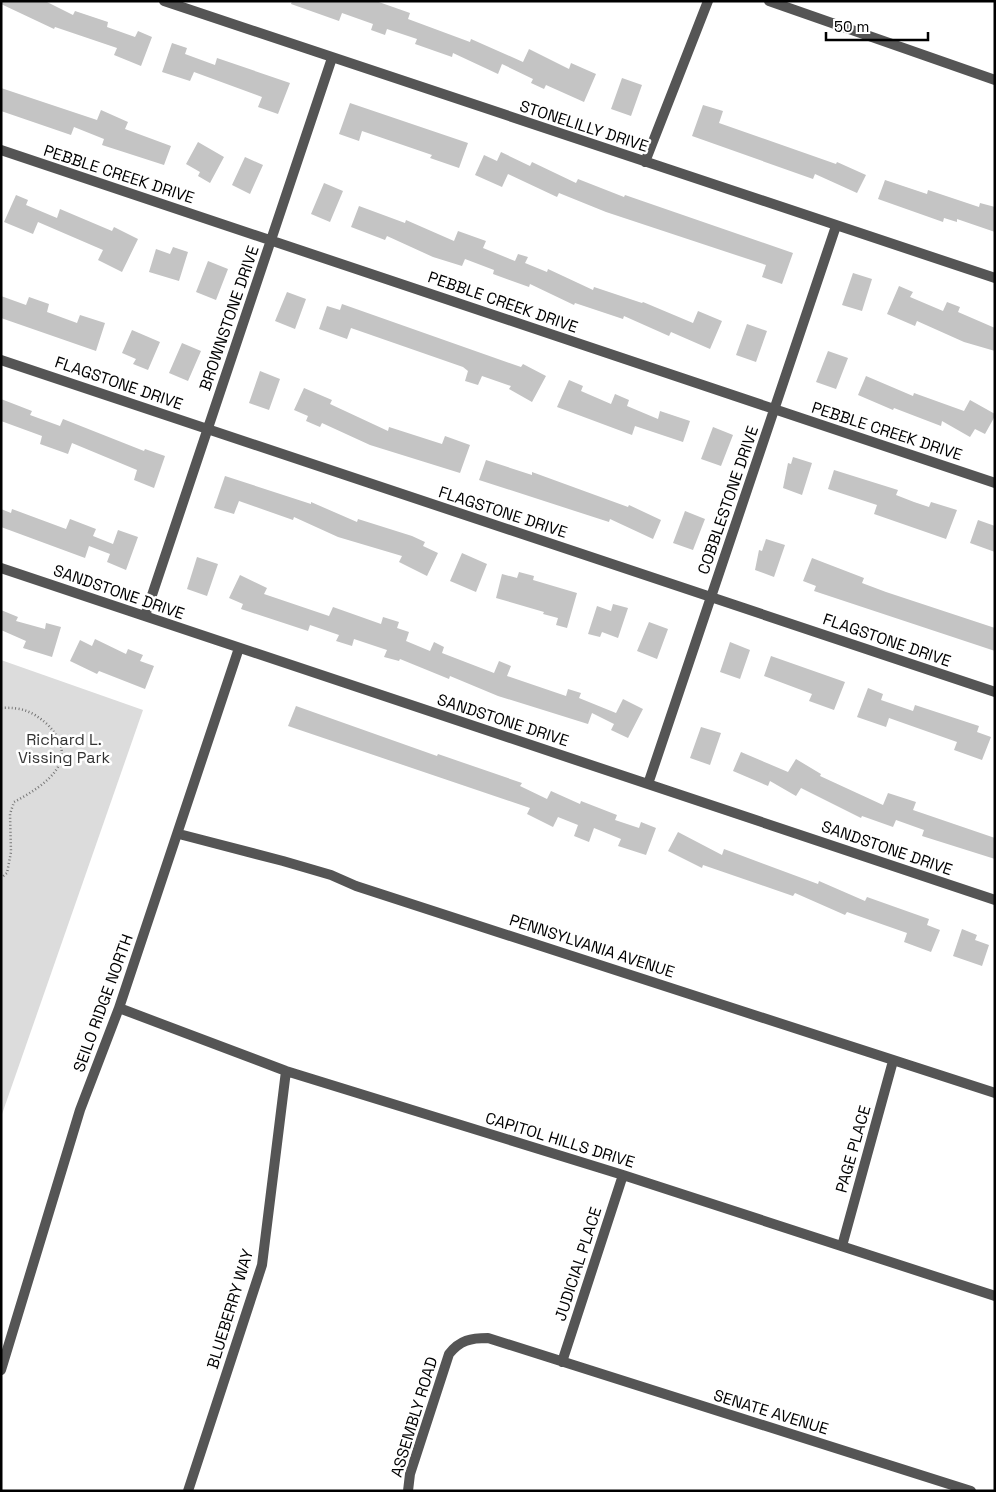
<svg xmlns="http://www.w3.org/2000/svg" width="996" height="1492" viewBox="0 0 996 1492" font-family="'Space Grotesk',sans-serif">
	<style>
		.green { fill: #dcdcdc }
		.building { fill: #c4c4c4 }
		.lines { fill: none; stroke-linecap: round; stroke-linejoin: round }
		.path { stroke: #777; stroke-width: 2.5; stroke-dasharray: 1 2.5; stroke-linecap: butt }
		.street { stroke: #555; stroke-width: 10 }
		.labels { text-anchor: middle; dominant-baseline: central; stroke-width: 5; stroke-linejoin: round; paint-order: stroke }
		.street-label { font-size: 16px; fill: #000; stroke: #fff }
		.park-label { font-size: 16px; fill: #333; stroke: #fff }
	</style>
	<rect width="100%" height="100%" fill="#fff"/>
	<path class="green" d="M1 660 143 710 1 1117Z"/>
	<path class="building" d="M1 1H45L73 15 75 11 108 22 107 27 135 37 138 31 152 37 141 66 114 55 117 48 55 27 54 29 1 4Z
		M292 1H376L410 13 408 19 470 42 471 39 523 62 529 49 569 69 571 63 596 74 584 102 546 85 544 89 531 83 533 79 502 64 498 74 453 53 452 57 415 44 417 39 387 29 385 35 371 30 373 24 342 13 339 21 291 4Z
		M172 43 187 48 185 54 215 65 217 58 290 83 278 114 258 107 262 97 194 72 190 81 162 72Z
		M622 78 642 85 631 116 611 109Z
		M1 88 97 120 101 110 128 122 125 129 171 146 164 165 102 145 104 139 74 127 71 135 1 111Z
		M350 103 468 143 459 168 430 158 432 155 362 131 359 141 339 134Z
		M703 105 723 111 719 123 836 164 837 162 866 175 857 193 815 174 813 179 692 136Z
		M198 142 224 157 210 183 198 176 200 172 186 164Z
		M501 152 530 166 532 162 576 183 578 179 624 197 625 195 793 253 782 284 762 277 766 265 606 212 559 193 557 197 508 174 502 187 475 175 484 155 497 161Z
		M245 157 263 165 250 194 232 185Z
		M885 180 927 194 928 190 979 207 980 203 995 207V232L957 219V222L944 218 943 222 878 199Z
		M324 183 343 191 330 222 311 214Z
		M16 195 28 200 26 205 57 218 60 209 112 231 114 227 138 239 122 272 98 260 103 250 38 222 33 234 4 222Z
		M359 206 405 223 406 220 454 241 458 231 486 241 483 248 515 261 518 254 528 257 525 263 547 272 548 269 593 290 594 287 642 303 643 302 693 323 698 311 722 321 710 349 671 332 669 336 624 316 623 319 575 303 574 305 530 284 529 287 493 274 494 270 465 259 462 266 433 257 387 236 385 240 351 227Z
		M173 247 188 252 179 281 149 272 156 249 170 254Z
		M208 261 228 269 216 300 196 292Z
		M853 273 872 279 862 311 842 305Z
		M899 286 913 292 910 297 943 311 947 302 960 307 958 312 995 328V351L964 342 917 321 915 326 887 314Z
		M287 292 306 299 295 329 275 321Z
		M1 296 26 305 29 297 49 304 47 312 77 323 80 315 105 323 96 351 1 318Z
		M342 304 521 367 523 364 546 376 532 402 509 389 511 386 482 376 478 385 465 381 468 371 463 367 351 328 347 339 319 329 327 306 340 310Z
		M747 324 767 331 756 362 736 355Z
		M132 330 160 342 148 370 133 364 136 359 122 353Z
		M182 343 201 351 188 381 169 373Z
		M828 351 848 358 836 389 816 382Z
		M260 371 280 379 269 410 249 403Z
		M866 376 913 396 914 393 964 411 970 400 995 414V416L985 434 975 429 970 437 942 421 941 426 894 408 893 410 858 395Z
		M569 380 583 386 581 391 611 404 615 394 629 400 627 406 658 419 660 411 690 421 683 442 635 426 632 435 557 407Z
		M304 388 332 400 330 404 388 431 389 427 442 444 445 436 470 445 460 473 370 445 322 423 320 427 306 421 308 416 294 410Z
		M1 399 32 411 30 415 60 426 63 419 144 451 145 449 165 456 154 488 134 480 137 470 72 443 68 454 40 444 42 436 1 421Z
		M713 427 733 435 721 466 701 459Z
		M793 457 812 463 802 495 783 488 788 463 791 464Z
		M486 460 532 475V472L628 507 629 505 661 520 653 539 610 519 609 522 479 480Z
		M834 470 898 490 896 495 914 502 929 507 931 502 957 510 946 539 874 514 877 505 828 489Z
		M225 476 311 504V502L357 522 358 519 412 536 425 542 423 546 438 553 427 576 399 562 402 556 338 537 294 517 293 520 239 501 234 514 214 508Z
		M1 509 11 513 12 509 66 529 70 519 96 529 93 536 113 544 118 530 138 537 126 570 107 562 110 554 89 546 85 558 1 527Z
		M685 511 705 519 693 550 673 543Z
		M978 520 995 526V552L970 543Z
		M766 539 785 545 774 577 755 570 759 550 762 551Z
		M462 553 487 564 476 592 450 581Z
		M197 557 218 564 207 596 187 589Z
		M812 558 864 578 862 583 886 592 995 628V651L814 591 816 586 803 581Z
		M519 572 534 576 533 580 577 593 567 628 556 625 558 618 543 614 544 612 496 598 502 574 517 578Z
		M240 575 267 588 264 594 329 616 333 607 381 624 383 617 399 622 397 628 409 632 406 641 430 651 434 642 444 647 442 653 494 673 499 661 511 666 507 676 566 696 568 689 581 693 579 698 616 713 623 699 643 709 628 738 611 730 614 724 592 713 588 724 498 696 450 676 449 679 400 659 399 661 384 657 387 650 354 639 352 646 336 641 339 635 310 625 308 631 241 609 243 604 229 598Z
		M613 604 628 608 618 638 602 632 600 637 588 634 597 606 611 611Z
		M1 610 18 617 16 621 45 629 46 623 61 627 52 657 23 648 26 641 1 630Z
		M649 622 668 629 657 659 637 651Z
		M95 639 126 654 128 649 143 655 140 661 154 666 145 689 99 671 97 674 70 661 80 640 92 646Z
		M730 642 750 650 740 679 720 672Z
		M771 656 845 682 834 710 809 701 812 694 764 676Z
		M868 688 883 694 881 700 913 711 915 705 979 726 977 732 991 737 982 760 954 750 957 742 889 718 886 727 857 717Z
		M296 706 437 756 438 754 522 783 520 786 547 799 551 791 580 804 581 801 617 815 615 820 639 828 641 822 656 828 646 855 618 846 621 839 594 828 589 842 574 836 578 825 558 817 553 827 527 814 530 808 288 726Z
		M701 727 721 733 710 765 690 758Z
		M741 752 788 772 796 759 821 774 820 776 883 805 888 793 916 802 913 810 995 838V859L922 836 924 830 896 820 893 827 862 816 861 818 801 788 796 796 770 781 768 786 733 771Z
		M678 832 722 855 724 849 818 884 819 881 865 901 867 897 929 919 927 925 940 930 931 952 904 942 907 933 847 912 845 915 795 893 793 896 703 865 702 868 668 851Z
		M962 929 977 935 975 940 989 945 982 966 953 956Z"/>
	<g class="lines">
		<path class="path" d="M1 708C21 707 32 711 47 724 83 760 46 785 14 802L10 814 11 852 7 873 1 878"/>
		<path class="street" d="M164 1 995 278
			M769 1 995 80
			M1 150 995 483
			M645 162 708 1
			M1 360 995 692
			M1 568 995 900
			M145 616 332 58
			M648 784 836 226
			M179 834 283 861 331 875 356 886 995 1093
			M119 1008 286 1071 623 1175 995 1296
			M842 1246 893 1061
			M562 1362 623 1175
			M1 1370 80 1110 119 1008 239 648
			M188 1491 262 1265 286 1071
			M408 1491 410 1474 449 1354C460 1340 471 1338 488 1338L971 1491"/>
	</g>
	<g class="labels">
		<g class="street-label">
			<text transform="translate(584 126) rotate(18)">STONELILLY DRIVE</text>
			<text transform="translate(119 174) rotate(18)">PEBBLE CREEK DRIVE</text>
			<text transform="translate(503 302) rotate(19)">PEBBLE CREEK DRIVE</text>
			<text transform="translate(229 318) rotate(-71)">BROWNSTONE DRIVE</text>
			<text transform="translate(119 383) rotate(19)">FLAGSTONE DRIVE</text>
			<text transform="translate(887 431) rotate(18)">PEBBLE CREEK DRIVE</text>
			<text transform="translate(728 500) rotate(-71)">COBBLESTONE DRIVE</text>
			<text transform="translate(503 512) rotate(18)">FLAGSTONE DRIVE</text>
			<text transform="translate(119 592) rotate(19)">SANDSTONE DRIVE</text>
			<text transform="translate(887 640) rotate(19)">FLAGSTONE DRIVE</text>
			<text transform="translate(503 720) rotate(18)">SANDSTONE DRIVE</text>
			<text transform="translate(887 848) rotate(19)">SANDSTONE DRIVE</text>
			<text transform="translate(592 946) rotate(18)">PENNSYLVANIA AVENUE</text>
			<text transform="translate(103 1003) rotate(-70)">SEILO RIDGE NORTH</text>
			<text transform="translate(560 1140) rotate(17)">CAPITOL HILLS DRIVE</text>
			<text transform="translate(853 1149) rotate(-74)">PAGE PLACE</text>
			<text transform="translate(578 1264) rotate(-72)">JUDICIAL PLACE</text>
			<text transform="translate(230 1309) rotate(-73)">BLUEBERRY WAY</text>
			<text transform="translate(771 1412) rotate(17)">SENATE AVENUE</text>
			<text transform="translate(414 1417) rotate(-73)">ASSEMBLY ROAD</text>
		</g>
		<g class="park-label">
			<text x="64" y="739">Richard L.<tspan x="64" dy="18">Vissing Park</tspan></text>
		</g>
	</g>
	<rect width="996" height="1492" fill="none" stroke="#000000" stroke-width="5"/>
	<path d="M826 32v8h102v-8" fill="none" stroke="#000000" stroke-width="2.5"/>
	<text x="834" y="32" font-size="15" fill="#000000" stroke="#ffffff" stroke-width="4" paint-order="stroke">50 m</text>
</svg>
